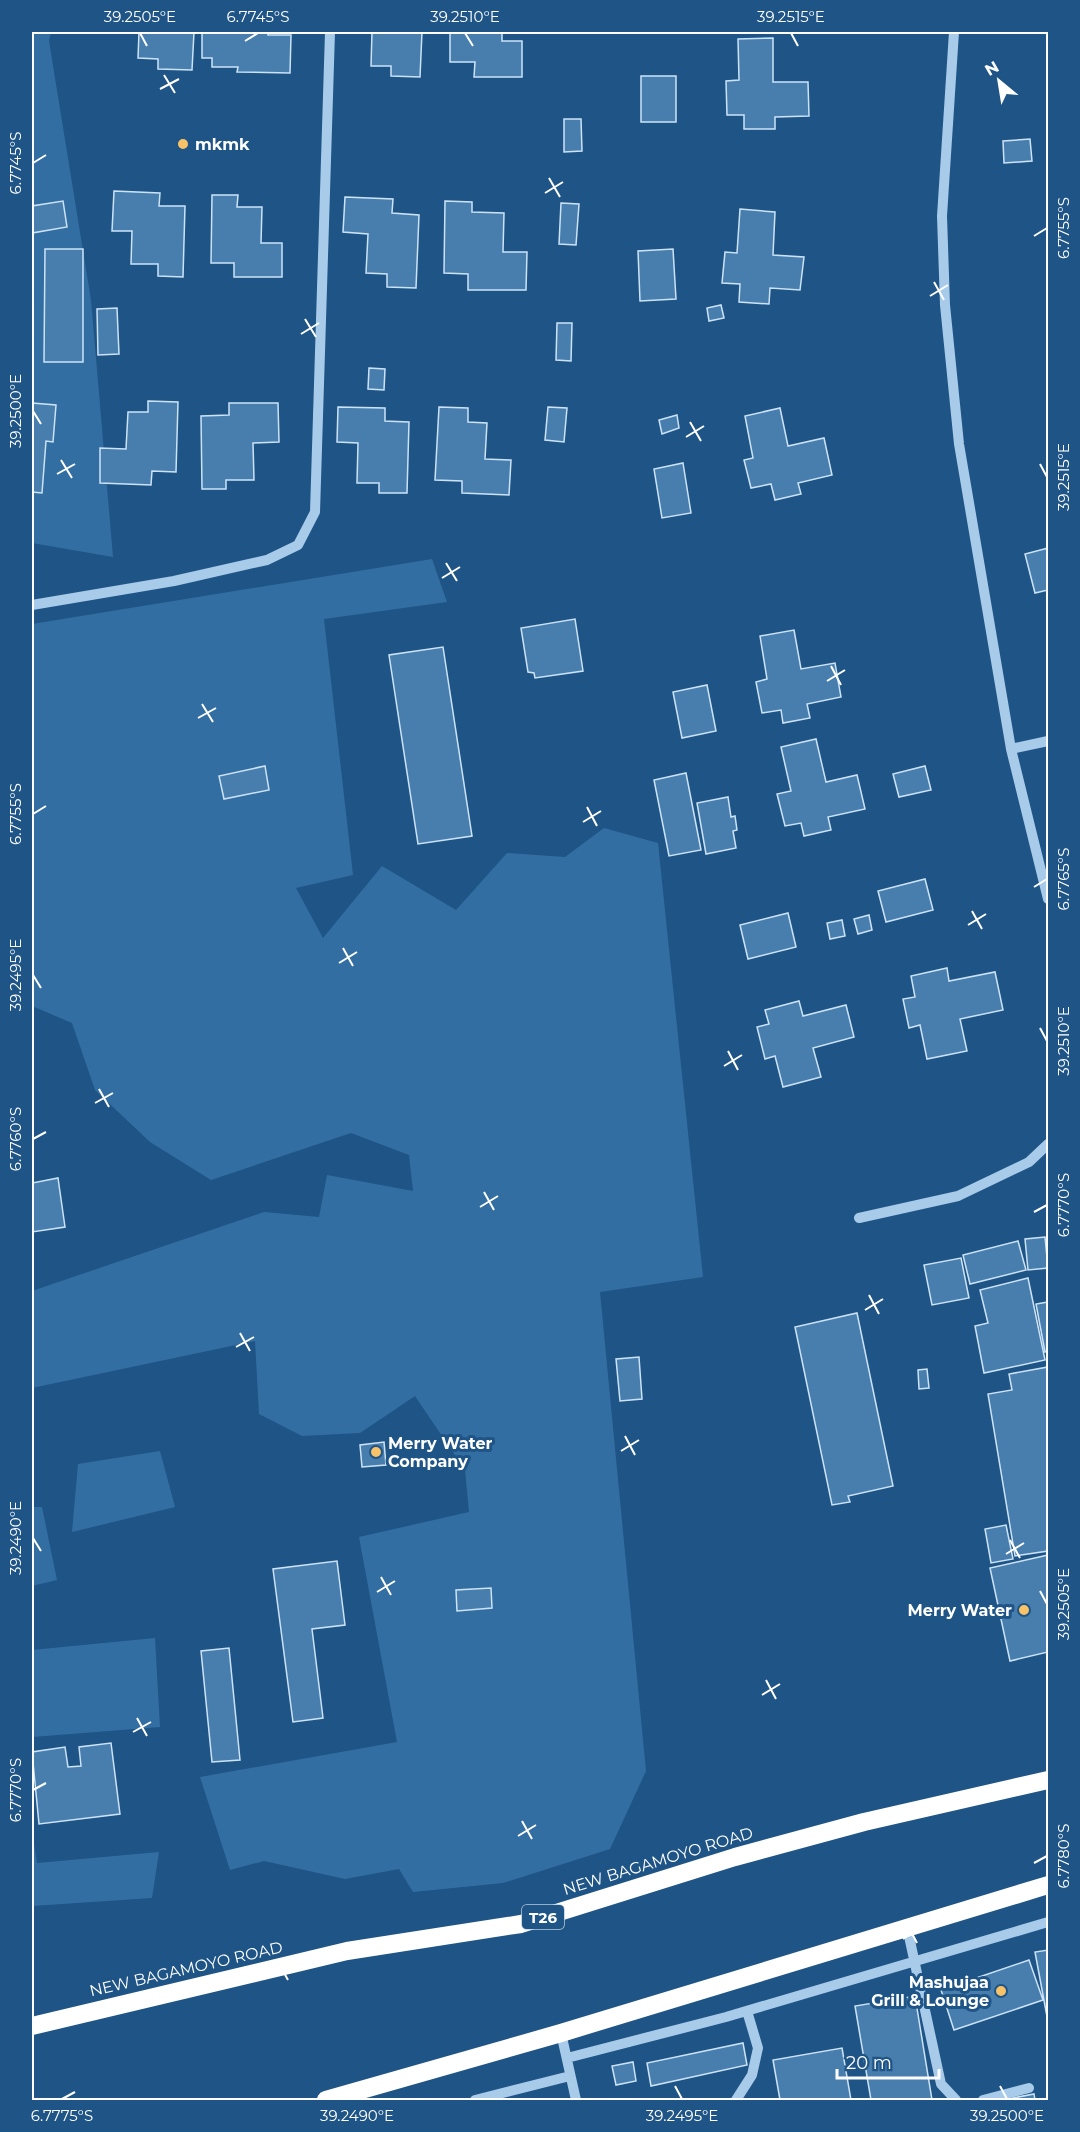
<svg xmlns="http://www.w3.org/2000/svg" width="1080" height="2132" viewBox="0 0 1080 2132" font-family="Montserrat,sans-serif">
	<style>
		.green { fill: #336ea3 }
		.building { fill: #487eae; stroke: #cce3f7; stroke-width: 1.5 }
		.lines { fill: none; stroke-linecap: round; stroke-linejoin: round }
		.minor { stroke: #a8cbea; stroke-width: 10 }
		.highway { stroke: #fff; stroke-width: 18 }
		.ticks { fill: none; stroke: #fff; stroke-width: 2 }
		.poi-dot { fill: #f8c368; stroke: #1f5486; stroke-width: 2 }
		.labels { text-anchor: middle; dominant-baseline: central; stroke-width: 6; stroke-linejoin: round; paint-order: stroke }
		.shield { fill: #1f5486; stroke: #bcccdb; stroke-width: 1.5 }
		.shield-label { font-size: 15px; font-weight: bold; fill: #fff }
		.poi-label { font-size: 16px; font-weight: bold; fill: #fff; stroke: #1f5486; text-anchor: start }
		.street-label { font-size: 16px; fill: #fff; stroke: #1f5486 }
		.neatline { fill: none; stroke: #fff; stroke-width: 2 }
		.ticks-label { font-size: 15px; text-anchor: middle; fill: #fff }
	</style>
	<rect width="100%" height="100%" fill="#1f5486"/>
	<path class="green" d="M32 32H51L49 41 91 300 113 557 32 543Z
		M432 559 447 602 324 619 353 875 296 888 323 938 382 866 456 910 507 853 565 857 604 828 658 843 703 1277 600 1292 646 1771 610 1849 503 1883 413 1892 399 1869 345 1879 264 1861 230 1870 200 1777 397 1742 359 1537 469 1512 465 1470 415 1396 360 1433 302 1436 259 1414 255 1341 32 1388V1291L264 1212 319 1217 327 1175 413 1191 409 1155 351 1133 211 1180 150 1142 95 1090 72 1023 32 1006V624Z
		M160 1451 175 1507 72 1532 78 1464Z
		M32 1507H42L57 1580 32 1586Z
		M155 1638 160 1727 32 1737V1650Z
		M32 1831 37 1863 159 1852 152 1898 32 1906Z"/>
	<path class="building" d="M139 32H194L192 70 158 69V59L138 58Z
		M202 32H268V35H291L290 73 237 72 238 67H212V58H202Z
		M372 32H422L420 77 391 76V66H371Z
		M450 32H502V41H522V77H474L475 62H450Z
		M773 38V82H808L809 116 775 117V129H744V115H727L726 81 739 80 738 39Z
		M641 76H676V122H641Z
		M564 119H581L582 151 564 152Z
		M1030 139 1032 161 1004 163 1003 141Z
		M114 191 160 193 159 206H185L183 277 158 276V264H131L132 231H112Z
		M212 195H238L237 207H262L261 243H282V277H234V263H211Z
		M345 197 393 199 392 213 419 215 416 288 387 287V274L366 273 368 234 343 232Z
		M63 201 67 227 32 233V206Z
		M445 201 472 202V212L504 213 503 252H527L526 290H468V274L444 273Z
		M561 203 579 204 576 245 559 244Z
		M740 209 775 212 773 255 804 257 800 290 770 288 769 304 739 302 740 284 722 283 725 252 737 253Z
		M45 249H83V362H44Z
		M673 249 676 299 640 301 638 251Z
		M721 305 724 318 709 321 707 308Z
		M117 308 119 354 98 355 97 309Z
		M557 323H572L571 361 556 360Z
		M369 368 385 369 384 390 368 389Z
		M148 401 178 402 176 472 152 471 151 485 100 483V448L126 449 128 412H148Z
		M32 403 56 405 53 442 46 441 42 493 32 492Z
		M229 403H278L279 442 253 443 254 480H226V489H202L201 416 229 415Z
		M338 407 385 408V421L409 422 407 493H379V483H357L358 443 337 442Z
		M439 407 468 408V422L487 423 485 459 511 460 509 495 462 493V481L435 480Z
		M548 407 567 408 564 442 545 440Z
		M780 408 788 446 824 438 832 475 798 483 801 494 775 500 771 484 751 488 744 460 753 458 745 416Z
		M677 415 679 428 662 434 659 420Z
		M683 463 691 513 662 518 654 469Z
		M1048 548V590L1035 593 1025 554Z
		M575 619 583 671 535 678 534 673 528 672 521 628Z
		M794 630 801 669 835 663 841 697 807 704 810 718 783 723 781 710 762 713 756 682 767 679 760 636Z
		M443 647 472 836 418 844 389 655Z
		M707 685 716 731 682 738 673 692Z
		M816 739 826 782 857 775 865 809 828 817 831 830 804 836 801 823 785 826 777 794 791 791 781 747Z
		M265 766 269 790 224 799 219 776Z
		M925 766 931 790 899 797 893 774Z
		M686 773 701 850 669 856 654 780Z
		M728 797 731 817 735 816 737 830 733 831 736 848 706 854 697 803Z
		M925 879 933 910 886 922 878 891Z
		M788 913 796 947 748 959 740 925Z
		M869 915 872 930 858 934 854 919Z
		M842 920 845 936 830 939 827 923Z
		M947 968 949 981 995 972 1003 1010 960 1019 967 1051 927 1059 920 1025 909 1028 903 999 915 997 911 976Z
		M799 1001 803 1016 846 1005 854 1037 813 1048 821 1077 783 1087 775 1056 765 1059 757 1027 769 1024 765 1010Z
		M58 1178 65 1227 32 1232V1183Z
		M1045 1237 1048 1268 1028 1270 1025 1239Z
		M1018 1241 1026 1270 970 1284 963 1255Z
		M961 1258 969 1298 932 1305 924 1265Z
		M1028 1278 1045 1360 984 1373 975 1326 988 1323 980 1290Z
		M1048 1302V1351L1045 1352 1036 1304Z
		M857 1313 893 1486 848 1496 850 1502 832 1505 795 1327Z
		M639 1357 642 1399 620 1401 616 1359Z
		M1048 1367V1551L1015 1556 988 1394 1012 1390 1009 1374Z
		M927 1369 929 1388 919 1389 918 1370Z
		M384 1442 386 1465 362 1467 360 1445Z
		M1006 1525 1013 1559 991 1563 985 1529Z
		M1048 1555V1652L1010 1661 990 1568Z
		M337 1561 345 1625 312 1629 323 1718 293 1722 273 1569Z
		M491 1588 492 1608 457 1611 456 1590Z
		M229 1648 240 1760 212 1762 201 1651Z
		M111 1743 120 1814 39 1824 32 1752 65 1747 68 1767 81 1766 79 1747Z
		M1048 1950V2022L1035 1952Z
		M1029 1960 1043 2000 954 2030 941 1990Z
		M915 1996 932 2100H871L855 2006Z
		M743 2043 747 2065 651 2086 647 2063Z
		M842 2048 851 2100H780L773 2060Z
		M633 2062 636 2081 616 2085 612 2066Z
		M1034 2094 1035 2100H1002Z"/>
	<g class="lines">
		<path class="minor" d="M954 32 942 216 945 305 959 444 1011 749 1048 899
			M32 605 174 581 267 560 298 545 315 512 330 32
			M1011 749 1048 741
			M859 1218 958 1196 1029 1162 1048 1144
			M907 1927 941 2084 956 2100
			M561 2033 576 2100
			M567 2058 726 2017 1048 1922
			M475 2100 570 2076
			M736 2100 752 2075 758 2048 747 2011
			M983 2100 1029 2088"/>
		<path class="highway" d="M32 2026 347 1951 521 1924 735 1857 864 1822 1048 1780
			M326 2100 561 2033 1048 1885"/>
	</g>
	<path class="ticks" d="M140 33 147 46M465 33 473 46M791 33 798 46M245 41 258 33M164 75 175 93M160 89 179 79M33 163 46 155M549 178 560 197M545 193 563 182M1034 236 1047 228M934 282 944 300M930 296 948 285M305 319 316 337M301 334 319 323M33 411 41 424M690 422 701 441M686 437 704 426M61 460 72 478M1040 464 1047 477M57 474 75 464M446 563 457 581M442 578 460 567M831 666 841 685M827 681 845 670M202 704 213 722M198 718 216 708M587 807 597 826M33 814 46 806M583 822 601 811M1034 887 1047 879M972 911 982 929M968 925 986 914M343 948 353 966M339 963 357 952M33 975 41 988M1040 1028 1047 1041M728 1051 738 1070M724 1066 742 1055M99 1089 109 1107M95 1103 113 1093M33 1139 46 1132M484 1192 494 1210M480 1207 498 1196M1034 1212 1047 1205M869 1295 879 1314M865 1310 883 1299M240 1333 250 1351M236 1347 254 1337M625 1436 635 1455M621 1451 639 1440M33 1538 41 1551M1010 1540 1020 1558M1006 1554 1024 1543M381 1577 391 1595M1040 1591 1047 1604M377 1592 395 1581M766 1680 776 1699M762 1695 780 1684M137 1718 147 1736M133 1732 151 1722M33 1790 46 1783M522 1821 532 1839M518 1836 536 1825M1034 1863 1047 1856M907 1924 917 1943M903 1939 921 1928M278 1962 288 1980M274 1976 292 1966M349 2086 357 2099M675 2086 682 2099M1000 2086 1007 2099M62 2099 75 2092"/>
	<g class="poi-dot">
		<circle cx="183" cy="144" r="6"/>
		<circle cx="376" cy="1452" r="6"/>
		<circle cx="1024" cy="1610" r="6"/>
		<circle cx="1001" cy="1991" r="6"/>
	</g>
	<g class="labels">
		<rect class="shield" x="522" y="1905" width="42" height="24" rx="4.5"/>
		<g class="shield-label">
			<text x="543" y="1917">T26</text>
		</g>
		<g class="poi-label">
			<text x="195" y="144">mkmk</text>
			<text x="388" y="1443">Merry Water<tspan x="388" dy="18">Company</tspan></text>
			<text x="1012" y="1610" text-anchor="end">Merry Water</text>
			<text x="989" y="1982" text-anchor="end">Mashujaa<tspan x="989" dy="18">Grill &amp; Lounge</tspan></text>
		</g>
		<g class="street-label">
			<text transform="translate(658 1861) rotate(-17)">NEW BAGAMOYO ROAD</text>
			<text transform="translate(186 1969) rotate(-13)">NEW BAGAMOYO ROAD</text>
		</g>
	</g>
	<rect width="1080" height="2132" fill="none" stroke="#1f5486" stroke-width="66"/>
	<g transform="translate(999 81) rotate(330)" stroke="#1f5486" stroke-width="4.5" paint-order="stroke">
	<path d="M0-4.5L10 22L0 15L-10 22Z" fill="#ffffff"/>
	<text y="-9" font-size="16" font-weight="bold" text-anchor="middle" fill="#ffffff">N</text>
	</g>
	<path d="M837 2069v9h102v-9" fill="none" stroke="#ffffff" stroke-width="3"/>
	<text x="846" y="2069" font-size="18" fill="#ffffff" stroke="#1f5486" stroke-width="4.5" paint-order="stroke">20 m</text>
	<rect x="33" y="33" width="1014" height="2066" class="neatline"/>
	<g class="ticks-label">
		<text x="140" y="22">39.2505°E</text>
		<text x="258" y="22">6.7745°S</text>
		<text x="465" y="22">39.2510°E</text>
		<text x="791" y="22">39.2515°E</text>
		<text transform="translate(16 163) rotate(-90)" y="5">6.7745°S</text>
		<text transform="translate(1064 228) rotate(-90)" y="5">6.7755°S</text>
		<text transform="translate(16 411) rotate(-90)" y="5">39.2500°E</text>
		<text transform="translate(1064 477) rotate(-90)" y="5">39.2515°E</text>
		<text transform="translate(16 814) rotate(-90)" y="5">6.7755°S</text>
		<text transform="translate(1064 879) rotate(-90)" y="5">6.7765°S</text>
		<text transform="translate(16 975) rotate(-90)" y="5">39.2495°E</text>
		<text transform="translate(1064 1041) rotate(-90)" y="5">39.2510°E</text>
		<text transform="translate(16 1139) rotate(-90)" y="5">6.7760°S</text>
		<text transform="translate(1064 1205) rotate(-90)" y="5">6.7770°S</text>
		<text transform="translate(16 1538) rotate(-90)" y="5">39.2490°E</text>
		<text transform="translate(1064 1604) rotate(-90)" y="5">39.2505°E</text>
		<text transform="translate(16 1790) rotate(-90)" y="5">6.7770°S</text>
		<text transform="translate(1064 1856) rotate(-90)" y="5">6.7780°S</text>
		<text x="62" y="2121">6.7775°S</text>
		<text x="357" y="2121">39.2490°E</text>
		<text x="682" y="2121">39.2495°E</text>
		<text x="1007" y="2121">39.2500°E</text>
	</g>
</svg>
